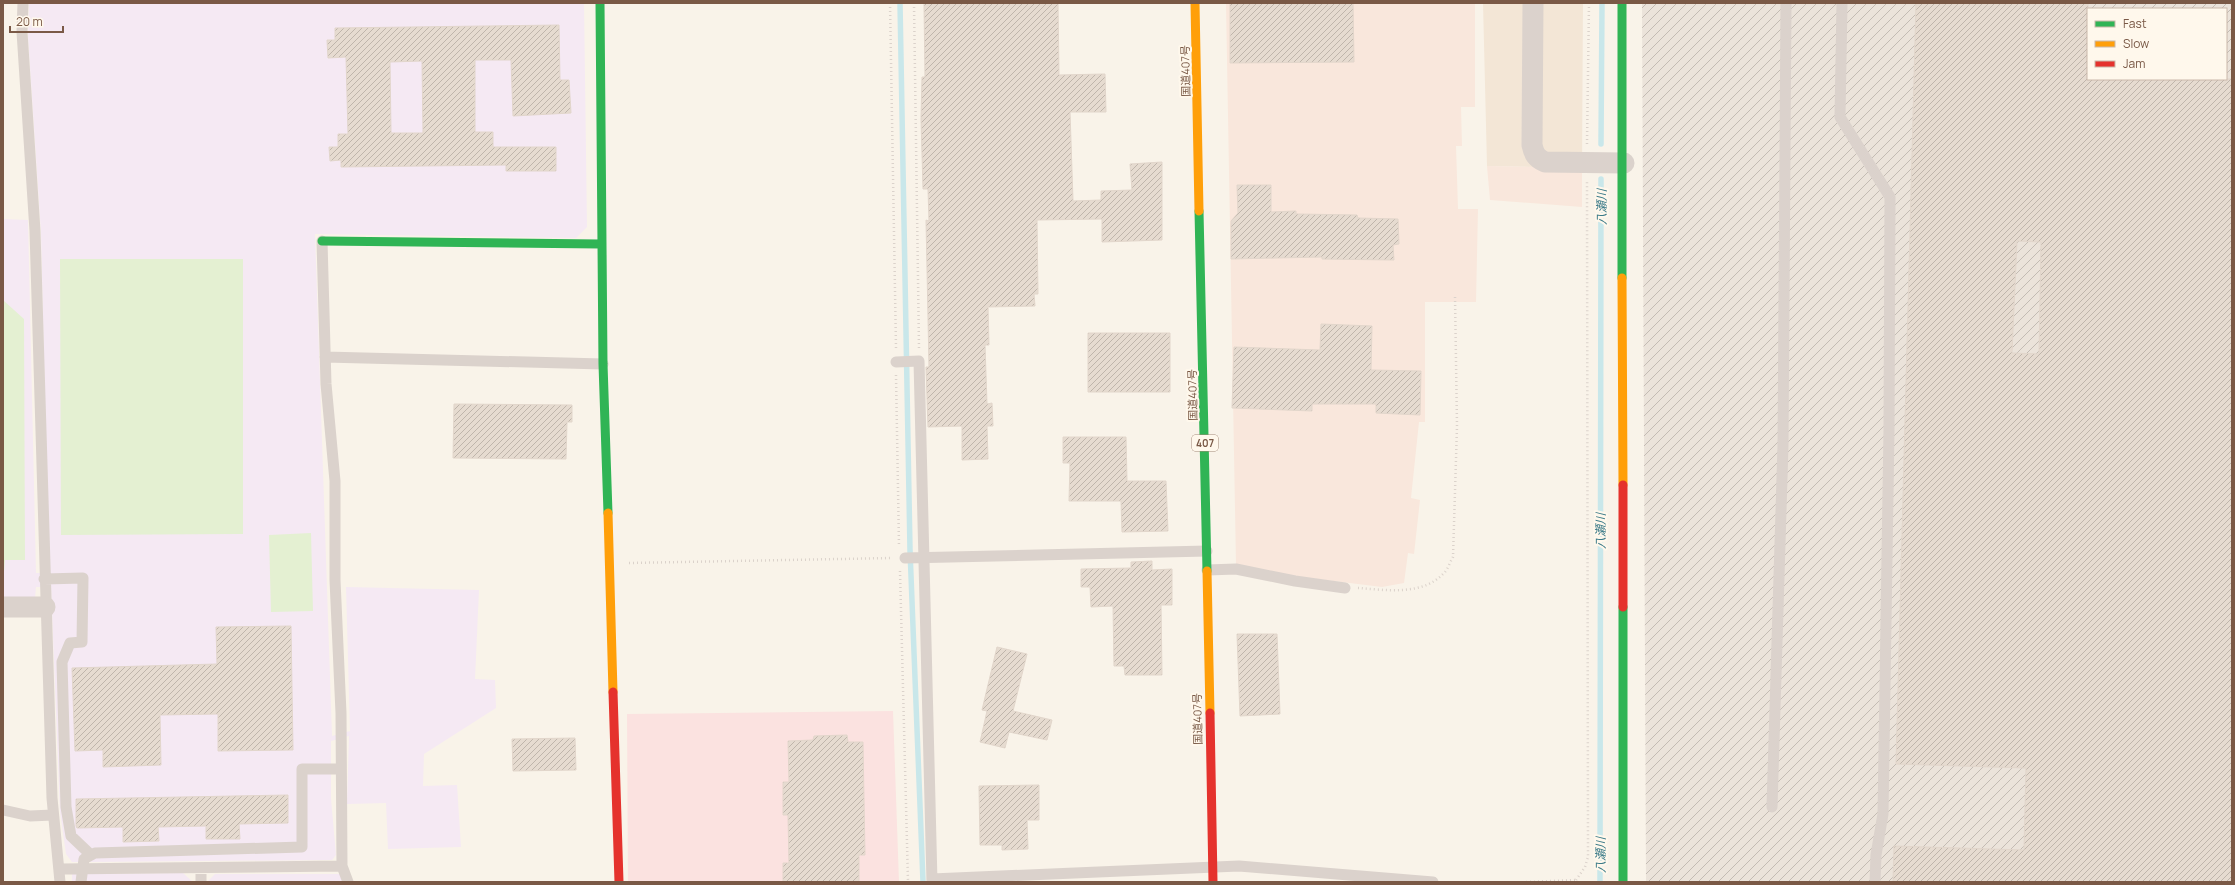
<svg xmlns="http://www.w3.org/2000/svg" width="2235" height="885" viewBox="0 0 2235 885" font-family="Manrope,'Noto Sans JP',sans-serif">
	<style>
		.residential { fill: #f3e6d6 }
		.commercial { fill: #f9e7dc }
		.industrial { fill: url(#industrial-furrows); fill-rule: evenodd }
		.education { fill: #f5e9f3 }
		.medical { fill: #fbe2e0 }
		.green { fill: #e4f0d2 }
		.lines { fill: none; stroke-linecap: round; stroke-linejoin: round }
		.stream { stroke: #c9e7ea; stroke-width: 5.5 }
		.building { fill: url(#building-hatch); stroke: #e2d6cb; fill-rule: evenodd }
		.path { stroke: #dbd2cb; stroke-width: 2.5; stroke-dasharray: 1 3; stroke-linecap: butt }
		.lane { stroke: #dbd2cc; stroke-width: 11 }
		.street { stroke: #dbd2cc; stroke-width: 21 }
		.fast { stroke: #30b455; stroke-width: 9 }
		.slow { stroke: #ff9f0a; stroke-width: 9 }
		.jam { stroke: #e5322d; stroke-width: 9 }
		.labels { text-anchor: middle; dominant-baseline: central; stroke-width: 4; stroke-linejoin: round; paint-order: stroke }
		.shield { fill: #fff8ec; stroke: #a28978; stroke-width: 1 }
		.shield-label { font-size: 10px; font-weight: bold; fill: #7a5946 }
		.street-label { font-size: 11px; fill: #7a5946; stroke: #fff8ec }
		.water-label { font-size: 12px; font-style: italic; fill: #3b7a88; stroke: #fff8ec }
	</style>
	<defs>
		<pattern id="industrial-furrows" width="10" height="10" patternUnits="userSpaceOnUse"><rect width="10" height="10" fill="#ebe3da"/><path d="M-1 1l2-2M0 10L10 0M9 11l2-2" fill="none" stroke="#c3bbb3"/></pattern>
		<pattern id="building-hatch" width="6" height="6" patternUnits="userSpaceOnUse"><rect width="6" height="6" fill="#e6dbd0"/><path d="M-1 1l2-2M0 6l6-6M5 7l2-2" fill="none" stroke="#bfb5ab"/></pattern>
	</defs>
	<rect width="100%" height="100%" fill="#f9f3e9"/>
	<path class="residential" d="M1483 3H1583L1582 168 1487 166Z"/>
	<path class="commercial" d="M1226 3H1475V107H1461L1462 146H1456L1458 209H1478L1476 302H1425V422H1419L1411 498 1420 500 1414 554 1408 553 1404 583 1382 587 1301 577 1236 565Z
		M1487 166 1582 168V207L1490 200Z"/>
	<path class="industrial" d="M1642 3H2232V882H1646ZM2088 9H2226V79H2088Z"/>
	<path class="education" d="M29 3H584L587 227 576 238 315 234 332 736 350 731 346 587 479 590 475 679 495 680 496 708 424 754 423 786 457 785 461 847 388 849 386 803 347 804 349 736 331 741V799L336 855 332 860 85 862V874L183 873 193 882H72V874H78V862H72L66 854 60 812 51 587H36L35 598H3V219L28 220 36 573H49L41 233 28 37Z
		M215 874H342L343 882H207Z"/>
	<path class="medical" d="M893 711 899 882H628L627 714Z"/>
	<path class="green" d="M60 259H243V534L61 535Z
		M3 300 24 319 25 560H5L3 583Z
		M311 533 313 611 271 612 269 535Z"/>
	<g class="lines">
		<path class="stream" d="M900 3 910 550 923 882
			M1601 144 1602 3
			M1600 882 1601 179"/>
	</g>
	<path class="building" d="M924 3H1058L1059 75 1105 74 1106 112H1070L1073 201 1101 200V191L1132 190 1130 164 1162 162V240L1102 242V219L1037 220 1038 294H1034L1035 306 988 307 989 345H985L987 404 992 403 993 426H987L988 459 962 460V426L928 427 926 367H929L926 220 929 221 928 189H923L921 119 922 77H925Z
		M1230 3H1353L1354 62 1230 63Z
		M1916 3H2088V79H2232V882H1893L1894 846 2024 850 2026 768 1896 764ZM2017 241 2041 242 2039 354 2012 353Z
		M559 25 560 80H569L571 113 513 116 511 60H475V132H493V147H556V171H506V165L341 167V160L330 161 329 147H338V134H348L346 57 328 58 327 40H335V28ZM422 61 423 133H391L390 62Z
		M1237 185H1271V212L1296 211V214L1357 215 1358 218 1398 219 1399 244 1393 245 1394 260 1322 259V257L1231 259V221L1238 213Z
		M1321 324 1372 326 1371 370 1421 371 1420 415 1376 413V404H1312V411L1232 408 1234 347 1320 350Z
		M1088 333H1170V392H1088Z
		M454 404 572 405V422H567L566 459 453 458Z
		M1063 437H1126L1127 481H1166L1168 531 1122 532 1121 501H1069L1070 463H1063Z
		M1152 561V570L1172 569V605H1161L1162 675H1125L1124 666H1114L1113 606 1091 607 1090 587H1081V569L1131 568V562Z
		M291 626 293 750 218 751V714L160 715 161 765 103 767V750L75 751 72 668 217 664 216 627Z
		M1237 634H1277L1280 714 1240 716Z
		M997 647 1027 654 1013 711 1052 720 1047 740 1009 732 1005 748 980 742 987 711 982 710Z
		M847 735 848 742H863L865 855H859V882H783V863H789L788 815H783V782H789L788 741 813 740 814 736Z
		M575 738 576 770 513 771 512 739Z
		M1039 785V820H1027L1028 849 1002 850V845H980L979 786Z
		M288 795V823L239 824 240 839H206V826L158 827 159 841 123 842V827L77 828 76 826V799Z"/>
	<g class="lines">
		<path class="path" d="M890 3 896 348
			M914 3 919 348
			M1587 144 1589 3
			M896 375 899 546
			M629 563 892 558
			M900 571 908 882
			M1358 588C1386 590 1423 596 1444 573 1448 569 1450 562 1453 557L1457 426 1455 296
			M1576 880 1585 867 1588 857 1587 181
			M1526 882 1576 880"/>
		<path class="lane" d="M23 3 22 32 35 231 52 798 60 882
			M1842 3 1840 117 1890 197 1889 430 1883 814 1876 855 1875 882
			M322 241 326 384 335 481V580L341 713 342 866 348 882
			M325 357 603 364
			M896 362 919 361 932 882
			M905 558 1207 551
			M1207 570 1236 569 1295 581 1345 588
			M44 579 83 578 82 642 70 643 62 662 66 807 71 836 91 855
			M1772 807 1783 445 1786 3
			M3 810 30 816 53 815
			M60 869 342 866
			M932 879 1239 866 1433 882
			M81 882 84 859 95 853 302 847V769H341
			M201 882V868"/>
		<path class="street" d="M1533 3 1532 145C1534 154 1536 158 1545 162L1624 163
			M3 607H45"/>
		<path class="fast" d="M600 3 603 364 608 513
			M1622 3V278
			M1199 211 1207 571
			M322 241 600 244
			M1623 607V882"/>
		<path class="slow" d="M1195 3 1199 211
			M1622 278 1623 485
			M608 513 613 692
			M1207 571 1210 713"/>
		<path class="jam" d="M1623 485V607
			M613 692 619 882
			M1210 713 1213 882"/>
	</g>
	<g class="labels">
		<rect class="shield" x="1192" y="435" width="26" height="16" rx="3"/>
		<g class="shield-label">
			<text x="1205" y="443">407</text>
		</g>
		<g class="street-label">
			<text transform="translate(1185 71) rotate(-91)">国道407号</text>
			<text transform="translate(1192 395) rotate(-91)">国道407号</text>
			<text transform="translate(1197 719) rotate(-91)">国道407号</text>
		</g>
		<g class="water-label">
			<text transform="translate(1601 207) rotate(-90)">八瀬川</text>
			<text transform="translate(1600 531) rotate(-90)">八瀬川</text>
			<text transform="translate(1600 855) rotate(-90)">八瀬川</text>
		</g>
	</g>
	<rect width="2235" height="885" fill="none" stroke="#7a5946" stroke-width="8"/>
	<rect x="2087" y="8" width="140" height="72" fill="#fff8ec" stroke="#cab8aa"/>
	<rect x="2095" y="21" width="20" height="6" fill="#30b455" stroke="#cab8aa"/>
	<text x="2123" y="28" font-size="12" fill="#7a5946">Fast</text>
	<rect x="2095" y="41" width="20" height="6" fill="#ff9f0a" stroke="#cab8aa"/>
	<text x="2123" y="48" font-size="12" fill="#7a5946">Slow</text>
	<rect x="2095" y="61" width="20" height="6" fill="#e5322d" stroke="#cab8aa"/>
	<text x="2123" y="68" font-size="12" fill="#7a5946">Jam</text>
	<path d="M10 26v6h53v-6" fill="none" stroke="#7a5946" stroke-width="2"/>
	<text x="16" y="26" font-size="12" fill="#7a5946" stroke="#fff8ec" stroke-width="3" paint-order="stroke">20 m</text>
</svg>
